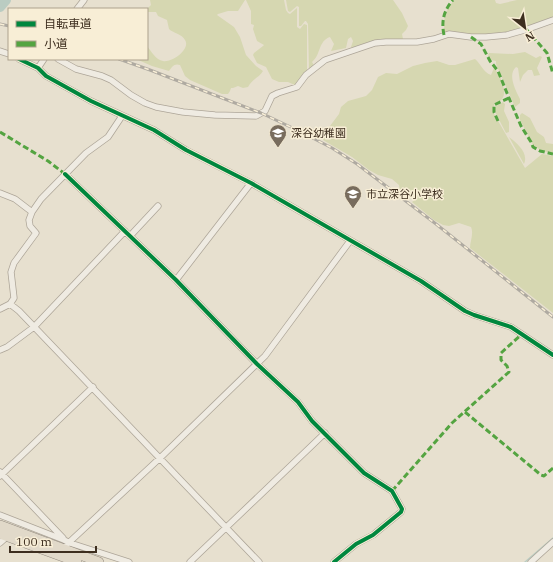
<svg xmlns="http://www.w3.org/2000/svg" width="553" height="562" viewBox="0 0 553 562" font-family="'IBM Plex Serif','Noto Sans JP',serif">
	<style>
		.green { fill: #d6d7b1 }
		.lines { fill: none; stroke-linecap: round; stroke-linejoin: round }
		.stream { stroke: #baccc2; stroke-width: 1.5 }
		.river { stroke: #baccc2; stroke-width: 10 }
		.minor-casing { stroke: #ada598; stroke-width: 7 }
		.trunk-casing { stroke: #928a7f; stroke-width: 10 }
		.minor { stroke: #efebe2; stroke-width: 5.5 }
		.trunk { stroke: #e1d9c9; stroke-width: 9 }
		.rail-casing { stroke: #afaaa1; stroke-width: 3 }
		.rail { stroke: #f8eed6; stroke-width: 1.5; stroke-dasharray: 4.5; stroke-linecap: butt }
		.quiet { stroke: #54a441; stroke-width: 3; stroke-dasharray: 6 3; stroke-linecap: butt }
		.cycleway-casing { stroke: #f8eed6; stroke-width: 6 }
		.cycleway { stroke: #00873e; stroke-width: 4 }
		.labels { text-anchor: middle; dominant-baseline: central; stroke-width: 3; stroke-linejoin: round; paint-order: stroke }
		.poi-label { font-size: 11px; fill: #3d2e1f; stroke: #f8eed6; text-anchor: start }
	</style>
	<rect width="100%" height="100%" fill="#e7e0cf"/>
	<path class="green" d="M150 0H245L238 11H228L218 14 217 15 234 27 240 37 246 55 256 66 263 71C259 78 253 78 248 87L243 88 238 86 233 88H231L230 91 228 94H222L190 80 185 76 180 65C174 63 172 67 169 71L152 66 136 59H147V46C151 51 156 60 163 61 172 63 191 49 185 40 182 34 173 33 169 29L167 20 158 16 156 12H147V9L151 5Z
		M246 0H284L286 10 288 13 290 14 297 8V27L300 29 304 24 307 25V70L297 86 288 82H279L272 79 266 67 257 63 253 55 254 53 263 46 264 45 257 41 253 29 254 25 251 24V11Z
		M286 0H393L402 13 408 26 406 30 402 34 403 39 401 41 354 49 351 47 353 41 351 37 348 39 346 48 331 51 334 44 330 37C318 41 321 55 312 62L315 67 309 70 308 24 306 21H305L301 26H299V7L297 6 290 12 288 11Z
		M454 0H495L496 3 500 4 517 0H553V19L523 29 486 36 445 33C442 20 446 10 454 0Z
		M525 52 536 58 540 56 542 57 537 68 540 75 534 76 532 70H528L523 75 520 82 518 68 516 67C507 75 516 91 520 99V103L515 107 496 64V61L491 60 488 55 489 53 513 54Z
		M475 59C481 64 483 72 491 75L494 68C500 74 508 92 502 99 500 102 496 102 494 105L493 112 525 168 542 154 553 156V313L470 248C470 241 474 234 471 227L459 223 449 226 443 225 434 220 412 202 416 199 414 194 400 191 399 185 392 179 378 175 369 170 352 157 323 140 324 134 339 114 341 107 348 101 366 96 372 90 378 77 386 73 397 74 413 66 425 63 437 61 449 65H455Z
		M503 102 505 104 504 111 509 122V132L506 133 494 110 496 106Z
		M522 113 530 118 537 132 544 137 546 143 553 144V153L542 151 533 145 520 120V115Z
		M509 137C517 143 529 153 524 164Z"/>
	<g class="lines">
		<path class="stream" d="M525 562 553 538"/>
		<path class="river" d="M0 7 6 0"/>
		<g class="minor-casing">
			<path id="minor" d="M77 9 84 0
				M0 51 9 54
				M19 59 38 68 46 76 91 101 154 130 186 150 251 183 421 281 465 311 474 315 511 327 553 355
				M58 59 76 69 102 76 111 80 131 95 145 103 156 107 183 112 215 115 256 116 265 111 272 96 278 93 297 87 306 75 325 60 375 43 386 42H417L434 39 449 34 471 37H486L507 35 528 29 553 20
				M38 68 44 59
				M65 174 176 280 257 364 298 402 312 421 364 473 392 491 402 509 401 512 373 535 356 544 334 562
				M0 193 15 199 32 212
				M130 236 158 206
				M176 280 251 183
				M10 304 19 311 259 562
				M0 309 10 304 14 298 11 272 14 263 36 233 30 226 29 220 32 212 41 199 86 153 108 137 122 116
				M0 350 7 347 34 327 125 231
				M0 472 63 538
				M0 476 93 387
				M0 515 64 540 70 543 129 562
				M0 543 9 535
				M63 548 160 458 265 356 350 241
				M190 562 325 433
				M531 562 553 542"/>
		</g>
		<g class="trunk-casing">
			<path id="trunk" d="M0 525 99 562
				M0 534 77 562"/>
		</g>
		<use href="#minor" class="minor"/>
		<use href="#trunk" class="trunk"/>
		<g class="rail-casing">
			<path id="rail" d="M0 24 9 26
				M119 59 150 70 261 113 299 131 332 148 357 164 436 224 553 317"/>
		</g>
		<use href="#rail" class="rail"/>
		<path class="quiet" d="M526 29 547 53 553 74
			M444 35C441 21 444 10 453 0
			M471 37 481 44 490 61 498 71 509 98 521 126 531 142 533 147 540 151 553 154
			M498 121 494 112V105L509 98
			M0 132 48 161 65 174
			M465 412 541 475 544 476 553 468
			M392 491 452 423 509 372 507 366 501 360V353L522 334"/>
		<g class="cycleway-casing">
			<path id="cycleway" d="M19 59 38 68 46 76 91 101 154 130 186 150 251 183 421 281 465 311 474 315 511 327 553 355
				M65 174 176 280 257 364 298 402 312 421 364 473 392 491 402 509 401 512 373 535 356 544 334 562"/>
		</g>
		<use href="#cycleway" class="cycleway"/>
	</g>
	<defs>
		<g id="school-pin" transform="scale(0.9)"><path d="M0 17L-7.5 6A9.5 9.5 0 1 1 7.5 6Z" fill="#786c5d" stroke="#f8eed6"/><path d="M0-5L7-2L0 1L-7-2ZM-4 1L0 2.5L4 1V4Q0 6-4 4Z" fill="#fff"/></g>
	</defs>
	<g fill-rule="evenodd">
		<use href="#school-pin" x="278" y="133"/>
		<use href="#school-pin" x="353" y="194"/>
	</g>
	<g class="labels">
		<g class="poi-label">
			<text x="291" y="133">深谷幼稚園</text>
			<text x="366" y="194">市立深谷小学校</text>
		</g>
	</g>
	<rect x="8" y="8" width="140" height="52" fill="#f8eed6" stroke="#ada18d"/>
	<rect x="16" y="21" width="20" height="6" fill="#00873e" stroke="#ada18d"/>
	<text x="44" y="28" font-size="12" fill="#3d2e1f">自転車道</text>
	<rect x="16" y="41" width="20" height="6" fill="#54a441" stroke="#ada18d"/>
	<text x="44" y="48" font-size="12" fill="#3d2e1f">小道</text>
	<g transform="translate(525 28) rotate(150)" stroke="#f8eed6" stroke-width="3" paint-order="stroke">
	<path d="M0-3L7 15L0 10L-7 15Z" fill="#3d2e1f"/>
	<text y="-6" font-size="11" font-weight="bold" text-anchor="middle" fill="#3d2e1f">N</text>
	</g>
	<path d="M10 546v6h86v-6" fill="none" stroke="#3d2e1f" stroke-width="2"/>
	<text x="16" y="546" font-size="12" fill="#3d2e1f" stroke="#f8eed6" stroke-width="3" paint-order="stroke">100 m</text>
</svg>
